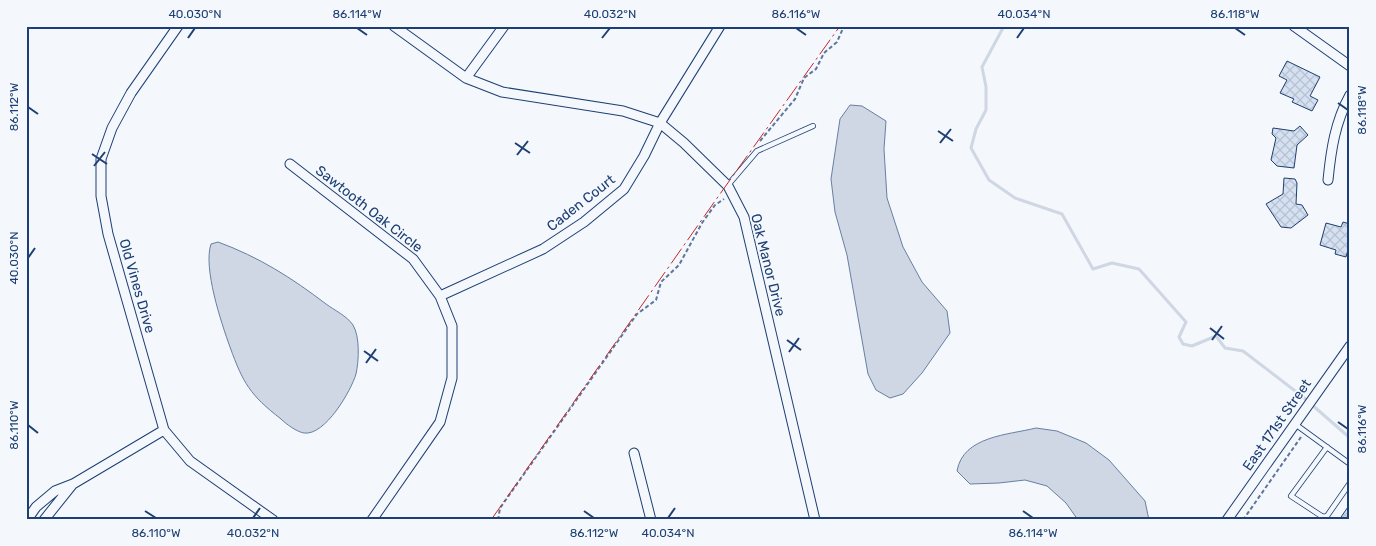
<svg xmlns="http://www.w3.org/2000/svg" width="1376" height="546" viewBox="0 0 1376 546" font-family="Rubik,sans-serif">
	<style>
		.water { fill: #cfd7e4; stroke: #687fa3 }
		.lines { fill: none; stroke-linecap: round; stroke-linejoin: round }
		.stream { stroke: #cfd7e4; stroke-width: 3 }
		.building { fill: url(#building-cross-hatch); stroke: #1d3f73 }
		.lane-casing { stroke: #1d3f73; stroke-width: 6 }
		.street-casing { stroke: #1d3f73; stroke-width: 11 }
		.path { stroke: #5e769c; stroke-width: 2; stroke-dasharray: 4 2.5; stroke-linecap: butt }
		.lane { stroke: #f4f7fb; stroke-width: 4.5 }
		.street { stroke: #f4f7fb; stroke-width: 9 }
		.power { stroke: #c62828; stroke-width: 1; stroke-dasharray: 18 4 2.5 4; stroke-linecap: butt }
		.ticks { fill: none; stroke: #1d3f73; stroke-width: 2 }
		.labels { text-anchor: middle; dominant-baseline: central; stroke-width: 4; stroke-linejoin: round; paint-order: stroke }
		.street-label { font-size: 14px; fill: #1d3f73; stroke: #f4f7fb }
		.neatline { fill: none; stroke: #1d3f73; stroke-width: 2 }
		.ticks-label { font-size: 12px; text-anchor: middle; fill: #1d3f73 }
	</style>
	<defs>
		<pattern id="building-cross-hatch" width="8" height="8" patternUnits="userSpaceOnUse" patternTransform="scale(1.25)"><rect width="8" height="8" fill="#d5e0f0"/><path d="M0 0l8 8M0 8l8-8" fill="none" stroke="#b6c1d1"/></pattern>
	</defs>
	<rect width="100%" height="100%" fill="#f4f7fb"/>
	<path class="water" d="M850 105 862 106 886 121 884 149 887 198 903 247 922 282 947 311 950 333 922 373 903 394 890 398 876 390 868 374 847 255 835 212 831 179 840 119Z
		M218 242C259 257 292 278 326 304 334 310 347 316 353 325 360 337 359 360 356 374 351 391 325 436 304 433 297 432 286 424 281 419 250 395 243 383 230 347 221 322 203 268 211 244Z
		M1036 428 1057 431 1086 443 1109 460 1145 501 1149 520H1078L1066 503 1047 486 1025 480 999 483 970 484 957 471C963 436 1008 435 1036 428Z"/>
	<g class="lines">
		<path class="stream" d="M1004 26 982 67 986 87V110L976 129 971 148 989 180 1015 198 1062 214 1093 269 1112 263 1139 269 1186 322 1179 337 1183 344 1192 346 1216 336 1225 348 1243 351 1303 397 1350 438"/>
	</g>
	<path class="building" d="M1287 61 1320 77 1310 96 1318 100 1312 111 1292 102 1294 99 1280 93 1287 80 1279 76Z
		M1300 126 1308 135 1297 145 1294 168 1277 166 1271 160 1276 138 1272 134 1273 128 1294 131Z
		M1284 178 1295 179 1297 183 1296 204 1302 205 1308 215 1291 228 1281 227 1266 204 1283 194Z
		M1343 222 1350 224V243L1346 257 1335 254 1336 250 1320 245 1326 223 1341 227Z
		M1350 504V520H1339Z"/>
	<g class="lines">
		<g class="lane-casing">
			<path id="lane" d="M728 185 757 151 813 126
				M1295 424 1350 464
				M1327 447 1291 496 1323 517 1327 516 1350 483"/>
		</g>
		<g class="street-casing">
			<path id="street" d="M178 26 131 93 112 128 101 159V196L108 234 164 430 190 461 273 520
				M394 26 466 78 502 92 623 111 660 123 684 143 728 186 744 217 815 520
				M1294 26 1350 66
				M466 78 504 26
				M290 164 413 259 440 296 452 326V378L440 422 372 520
				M1328 180C1331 150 1335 122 1350 95
				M440 296 543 249 584 222 624 189 644 156 660 123 720 26
				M634 453 651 520
				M27 520 36 507 55 491 73 484 164 430
				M44 520 72 485
				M1227 520 1350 346"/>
		</g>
		<path class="path" d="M760 141 795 99 804 78 816 69 824 53 837 42 844 26
			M498 520 500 508 637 314 656 300 661 282 679 265 702 223 715 205 724 199
			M1243 520 1301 437"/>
		<use href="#lane" class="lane"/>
		<use href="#street" class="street"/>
		<path class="power" d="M491 520 715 201 840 26"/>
	</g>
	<path class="ticks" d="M357 28 367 35M796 28 806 35M1235 28 1245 35M188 38 195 28M602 38 610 28M1017 38 1024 28M1338 103 1348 110M28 107 38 114M938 131 953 141M515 143 530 153M940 143 951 129M92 154 107 164M517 155 528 141M94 166 105 152M28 258 35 248M1210 328 1224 339M787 340 801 350M1212 340 1222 326M364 351 378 361M789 352 799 338M366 363 376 349M1338 422 1348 429M28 425 38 433M145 511 156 518M584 511 594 518M1023 511 1033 518M253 518 260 508M668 518 675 508"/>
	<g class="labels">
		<g class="street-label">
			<text transform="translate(581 203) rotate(-38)">Caden Court</text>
			<text transform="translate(369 209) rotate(38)">Sawtooth Oak Circle</text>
			<text transform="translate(768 265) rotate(76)">Oak Manor Drive</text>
			<text transform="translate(137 286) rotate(74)">Old Vines Drive</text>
			<text transform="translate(1277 425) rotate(-55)">East 171st Street</text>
		</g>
	</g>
	<rect width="1376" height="546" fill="none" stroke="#f4f7fb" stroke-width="55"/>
	<rect x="28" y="28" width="1320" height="490" class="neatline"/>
	<g class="ticks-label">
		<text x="195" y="18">40.030°N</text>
		<text x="357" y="18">86.114°W</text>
		<text x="610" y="18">40.032°N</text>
		<text x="796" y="18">86.116°W</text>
		<text x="1024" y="18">40.034°N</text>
		<text x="1235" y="18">86.118°W</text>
		<text transform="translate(14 107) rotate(-90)" y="4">86.112°W</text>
		<text transform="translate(1362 110) rotate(-90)" y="4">86.118°W</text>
		<text transform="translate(14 258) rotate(-90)" y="4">40.030°N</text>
		<text transform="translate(14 425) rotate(-90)" y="4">86.110°W</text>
		<text transform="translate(1362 429) rotate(-90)" y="4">86.116°W</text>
		<text x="156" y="537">86.110°W</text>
		<text x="253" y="537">40.032°N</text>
		<text x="594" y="537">86.112°W</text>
		<text x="668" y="537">40.034°N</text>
		<text x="1033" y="537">86.114°W</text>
	</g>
</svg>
